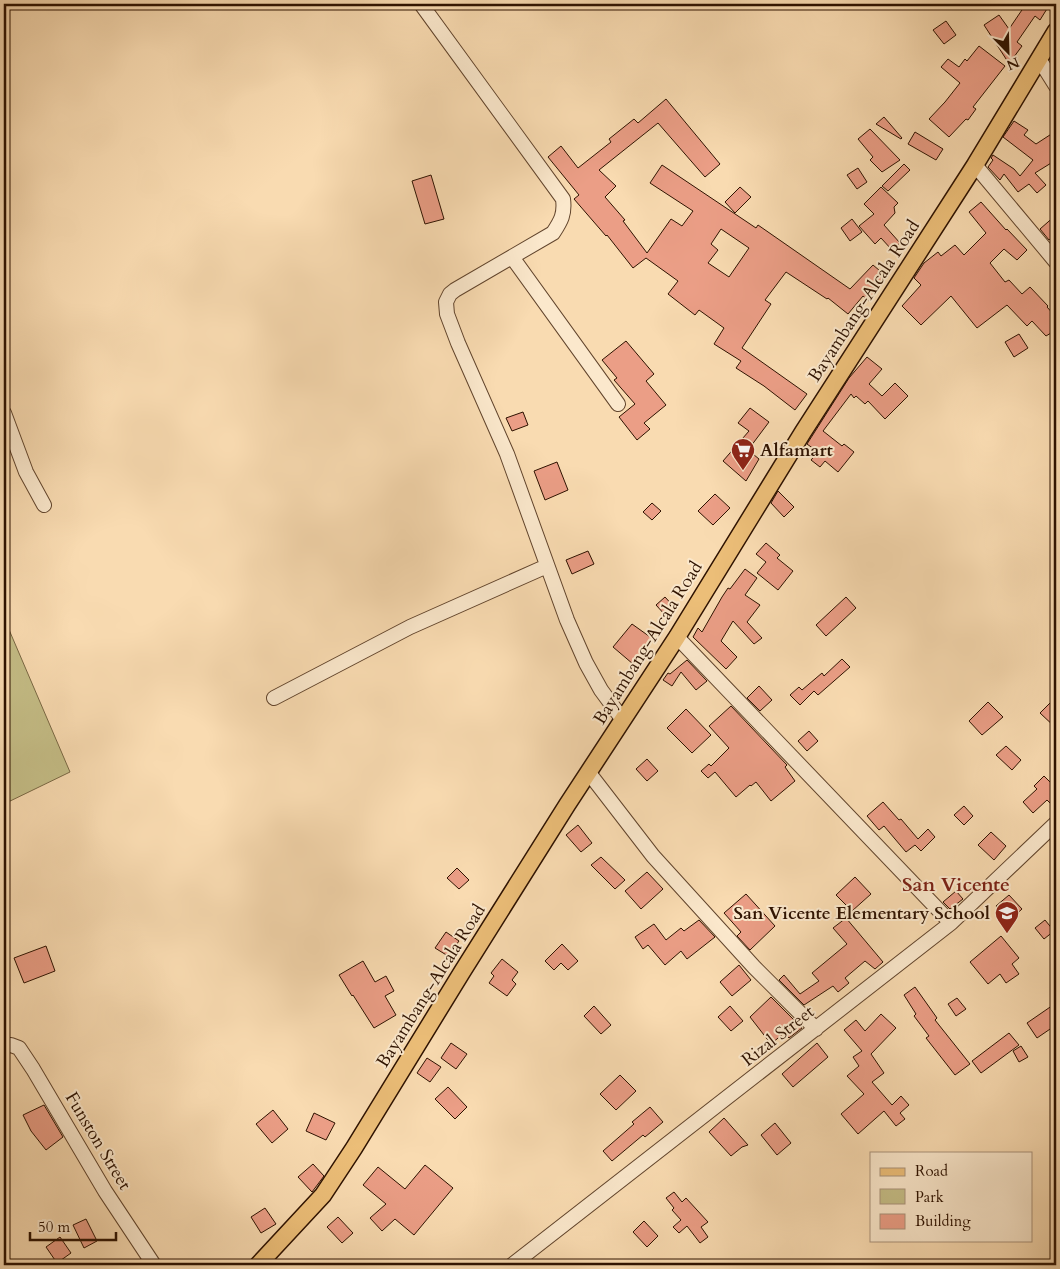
<svg xmlns="http://www.w3.org/2000/svg" width="1060" height="1269" viewBox="0 0 1060 1269" font-family="Cardo,serif">
	<style>
		.green { fill: #c5be87; stroke: #7a6844 }
		.building { fill: #eb9e86; stroke: #2e1200; fill-rule: evenodd }
		.lines { fill: none; stroke-linecap: round; stroke-linejoin: round }
		.minor-casing { stroke: #61442c; stroke-width: 16 }
		.major-casing { stroke: #2e1200; stroke-width: 19 }
		.minor { stroke: #fbe8cc; stroke-width: 14 }
		.major { stroke: #ecbe78; stroke-width: 16 }
		.labels { text-anchor: middle; dominant-baseline: central; stroke-width: 4; stroke-linejoin: round; paint-order: stroke }
		.street-label { font-size: 18px; fill: #2e1200; stroke: #fbe8cc }
		.poi-label { font-size: 18px; font-weight: bold; fill: #2e1200; stroke: #fbe8cc; text-anchor: start }
		.quarter-label { font-size: 20px; font-weight: bold; fill: #7a1f14; stroke: #fbe8cc }
	</style>
	<rect width="100%" height="100%" fill="#f9dbb1"/>
	<filter id="stains"><feTurbulence type="fractalNoise" baseFrequency=".004" numOctaves="4"/><feColorMatrix values="0 0 0 0 .2 0 0 0 0 .09 0 0 0 0 .02 0 0 0 .5 -.17"/></filter>
	<radialGradient id="worn" r=".72"><stop offset=".6" stop-color="#630" stop-opacity="0"/><stop offset="1" stop-color="#630" stop-opacity=".3"/></radialGradient>
	<path class="green" d="M4 618 70 772 4 804Z"/>
	<path class="building" d="M1026 4H1050L1040 20 1035 16 1017 42 1022 46 1011 61 1010 60 1008 62 984 25 999 15 1009 29Z
		M946 21 956 35 944 44 933 30Z
		M979 46 1005 66 973 107 976 109 968 120 966 119 949 137 929 119 945 102 960 83 941 67 948 59 959 67 965 59 967 61Z
		M666 99 720 164 705 177 658 123 599 170 616 186 605 197 625 220 623 221 647 253 671 219 682 226 693 211 650 183 662 165 756 228 758 225 850 289 873 265 886 276 874 290 877 292 869 301 863 296 848 314 828 298 827 299 786 272 765 300 771 304 742 348 807 394 795 410 764 386 736 368 741 361 714 344 724 328 699 310 695 315 668 294 678 281 646 258 633 268 607 235 606 236 574 199 579 195 548 157 561 146 578 168 611 142 609 139 634 119 638 123ZM721 229 749 248 729 277 708 263 718 250 711 244Z
		M884 117 902 138 901 139 876 124Z
		M1014 121 1028 130 1024 135 1036 144 1056 131V160L1035 173 1046 185 1037 193 1029 184 1018 192 1004 174 1000 180 988 167 993 160 991 158 993 155 1014 169 1020 176 1033 160 1003 137Z
		M870 129 900 160 882 172 870 160 873 157 858 139Z
		M915 132 943 149 936 160 908 144Z
		M904 164 910 170 888 191 882 186Z
		M858 168 867 182 857 189 847 175Z
		M431 175 444 219 425 224 412 181Z
		M740 187 751 197 735 213 725 202Z
		M881 187 898 203 894 207 895 213 884 225 900 243 892 250 881 238 875 244 859 226 874 214 864 204Z
		M981 202 1006 230 1007 229 1027 250 1017 260 1004 249 990 263 1005 282 1009 280 1022 294 1030 287 1048 306 1047 307 1056 317V330L1046 336 1032 321 1027 326 1007 305 977 328 951 296 921 325 902 306 921 285 914 278 924 263 938 252 941 256 955 245 964 255 986 233 969 212Z
		M1056 215V234L1049 240 1040 229Z
		M852 219 862 232 850 241 841 228Z
		M1019 334 1028 348 1014 357 1005 342Z
		M626 341 654 374 646 381 666 405 644 423 650 429 637 440 619 417 635 404 614 380 617 378 602 360Z
		M867 357 882 369 869 384 882 396 895 383 908 396 885 419 868 401 865 404 856 396 854 398 851 394 823 431 842 446 844 444 854 452 838 472 825 461 820 467 811 460 818 452 807 444 849 378Z
		M750 408 769 422 748 450 759 459 746 481 723 461 749 431 738 423Z
		M523 412 528 425 512 431 506 418Z
		M557 462 568 490 545 500 534 471Z
		M778 491 794 507 784 517 771 503Z
		M715 494 730 508 713 525 698 511Z
		M652 503 661 511 652 520 643 512Z
		M766 543 780 555 777 558 793 571 778 590 757 573 766 562 756 554Z
		M588 551 594 564 572 574 566 560Z
		M745 569 757 578 745 595 760 605 747 622 762 638 754 644 733 621 721 641 737 657 726 669 693 637 698 628 702 632 722 597 728 588 730 589Z
		M665 597 675 608 666 616 656 605Z
		M846 597 856 608 826 636 816 625Z
		M632 624 653 639 633 664 613 647Z
		M842 659 850 667 818 695 814 691 800 705 790 695 799 687 802 690 822 673 824 676Z
		M687 660 707 681 696 690 681 672 672 686 663 680 668 673 670 674Z
		M759 686 772 700 760 711 747 698Z
		M988 702 1003 717 982 735 969 721Z
		M1050 703 1056 709V728L1040 713Z
		M731 706 787 765 785 767 795 781 771 801 756 782 751 786 750 785 736 797 715 772 708 778 701 771 709 764 711 766 729 748 709 726Z
		M686 709 711 735 692 753 667 728Z
		M809 731 818 741 807 751 798 741Z
		M1006 746 1021 760 1012 770 996 755Z
		M647 759 658 771 647 781 636 769Z
		M1044 776 1056 788V809L1047 800 1033 813 1023 802 1037 789 1034 786Z
		M883 802 899 820 901 819 918 839 928 829 935 837 921 851 915 845 906 852 884 826 879 830 867 816Z
		M964 806 973 816 964 825 954 815Z
		M578 825 592 843 581 852 566 835Z
		M991 832 1006 846 994 860 978 845Z
		M601 857 625 880 615 889 591 865Z
		M457 868 469 880 459 889 447 878Z
		M647 872 663 889 641 909 625 891Z
		M855 877 871 894 852 911 836 895Z
		M956 891 963 899 950 909 943 902Z
		M746 894 775 926 750 950 737 936 741 932 724 913Z
		M1009 895 1022 909 1009 921 996 906Z
		M846 918 883 962 875 969 865 961 845 978 849 983 838 992 833 986 804 1005 779 980 784 975 800 994 819 981 812 973 847 944 833 928Z
		M699 920 715 937 687 959 681 951 665 965 648 945 643 949 635 937 654 924 666 940 681 928 684 931Z
		M1045 920 1054 931 1044 939 1035 928Z
		M446 932 459 941 448 956 435 948Z
		M1001 936 1019 958 1012 964 1019 974 1006 983 1000 974 988 984 970 962Z
		M562 944 578 961 568 970 561 963 554 970 545 961Z
		M46 946 55 971 24 983 14 958Z
		M502 959 518 972 512 980 516 984 507 996 489 983 494 976 491 973Z
		M363 961 375 982 386 976 394 991 385 996 396 1015 374 1028 353 995 352 996 339 975Z
		M739 965 751 980 732 996 720 982Z
		M915 987 937 1018 935 1020 970 1064 955 1075 926 1038 929 1036 914 1016 916 1014 904 995Z
		M771 997 802 1028 789 1038 784 1033 771 1044 750 1017Z
		M957 998 966 1009 956 1016 948 1004Z
		M1056 1003V1025L1037 1038 1027 1023Z
		M594 1006 611 1025 601 1034 584 1016Z
		M730 1006 743 1021 731 1031 718 1017Z
		M881 1014 896 1028 871 1054 884 1073 872 1082 892 1105 901 1096 909 1105 900 1113 905 1119 896 1126 884 1111 858 1134 841 1114 864 1094 847 1076 859 1066 853 1057 862 1051 844 1030 856 1020 865 1031Z
		M1009 1033 1019 1045 981 1073 972 1061Z
		M451 1043 467 1054 456 1069 441 1058Z
		M817 1043 828 1057 793 1087 782 1074Z
		M1021 1046 1028 1057 1019 1062 1013 1051Z
		M427 1058 441 1067 430 1082 417 1073Z
		M620 1075 636 1091 616 1110 600 1094Z
		M448 1087 467 1107 455 1119 435 1099Z
		M44 1105 63 1137 46 1150 31 1131 23 1115Z
		M650 1107 663 1122 645 1137 643 1135 612 1161 603 1151 634 1124 632 1122Z
		M273 1110 288 1129 272 1143 256 1124Z
		M314 1113 335 1123 326 1140 306 1131Z
		M724 1118 748 1145 742 1147 731 1156 709 1132Z
		M775 1123 791 1143 777 1155 761 1135Z
		M313 1164 324 1176 312 1192 298 1177Z
		M425 1165 453 1188 414 1235 395 1219 382 1231 370 1218 386 1204 363 1185 378 1167 405 1189Z
		M674 1192 682 1202 686 1198 708 1222 701 1227 708 1237 700 1243 687 1226 679 1233 673 1227 681 1220 672 1210 674 1208 666 1198Z
		M265 1208 276 1224 261 1233 251 1217Z
		M338 1217 353 1233 342 1243 327 1227Z
		M86 1219 97 1241 84 1248 73 1225Z
		M644 1221 658 1236 647 1247 633 1232Z
		M60 1237 71 1253 57 1263 46 1247Z"/>
	<g class="lines">
		<g class="minor-casing">
			<path id="minor" d="M421 4 563 199C565 214 561 221 553 233L455 290 450 294 446 302 447 314 458 343 507 454 567 620 586 663 601 690 623 720
				M1039 59 1056 86
				M975 165 1056 262
				M512 257 618 404
				M4 413 26 472 44 505
				M677 637 951 923
				M274 698 410 627 547 566
				M589 773 653 856 754 967 816 1029
				M4 1046 11 1045 19 1048 33 1069 105 1191 154 1265
				M512 1265 951 923 1056 823"/>
		</g>
		<g class="major-casing">
			<path id="major" d="M258 1265 323 1195 354 1148 462 972 567 805 677 637 803 432 975 165 1056 31"/>
		</g>
		<use href="#minor" class="minor"/>
		<use href="#major" class="major"/>
	</g>
	<defs>
		<g id="supermarket-pin" transform="scale(1.25)"><path d="M0 17L-7.5 6A9.5 9.5 0 1 1 7.5 6Z" fill="#8f2418" stroke="#fbe8cc"/><path d="M-6-5.5h2.5l.6 2H6L4.5 2H-2.5L-4.4-4H-6ZM-1.5 3.2a1.3 1.3 0 1 0 .1 0ZM3 3.2a1.3 1.3 0 1 0 .1 0Z" fill="#fff"/></g>
		<g id="school-pin" transform="scale(1.25)"><path d="M0 17L-7.5 6A9.5 9.5 0 1 1 7.5 6Z" fill="#8f2418" stroke="#fbe8cc"/><path d="M0-5L7-2L0 1L-7-2ZM-4 1L0 2.5L4 1V4Q0 6-4 4Z" fill="#fff"/></g>
	</defs>
	<g fill-rule="evenodd">
		<use href="#supermarket-pin" x="743" y="450"/>
		<use href="#school-pin" x="1007" y="913"/>
	</g>
	<g class="labels">
		<g class="street-label">
			<text transform="translate(864 301) rotate(-57)">Bayambang-Alcala Road</text>
			<text transform="translate(648 643) rotate(-58)">Bayambang-Alcala Road</text>
			<text transform="translate(431 986) rotate(-58)">Bayambang-Alcala Road</text>
			<text transform="translate(778 1036) rotate(-38)">Rizal Street</text>
			<text transform="translate(98 1141) rotate(59)">Funston Street</text>
		</g>
		<g class="poi-label">
			<text x="760" y="450">Alfamart</text>
			<text x="990" y="913" text-anchor="end">San Vicente Elementary School</text>
		</g>
		<g class="quarter-label">
			<text x="956" y="884">San Vicente</text>
		</g>
	</g>
	<rect width="1060" height="1269" fill="none" stroke="#f9dbb1" stroke-width="20"/>
	<rect x="5" y="5" width="1050" height="1259" fill="none" stroke="#2e1200" stroke-width="2.5"/>
	<rect x="10" y="10" width="1040" height="1249" fill="none" stroke="#2e1200"/>
	<rect x="870" y="1152" width="162" height="90" fill="#fbe8cc" stroke="#a9927a"/>
	<rect x="880" y="1168" width="25" height="8" fill="#ecbe78" stroke="#a9927a"/>
	<text x="915" y="1176" font-size="15" fill="#2e1200">Road</text>
	<rect x="880" y="1189" width="25" height="15" fill="#c5be87" stroke="#a9927a"/>
	<text x="915" y="1202" font-size="15" fill="#2e1200">Park</text>
	<rect x="880" y="1214" width="25" height="15" fill="#eb9e86" stroke="#a9927a"/>
	<text x="915" y="1226" font-size="15" fill="#2e1200">Building</text>
	<g transform="translate(1008 52) rotate(157)" stroke="#fbe8cc" stroke-width="4" paint-order="stroke">
	<path d="M0-4L9 19L0 12L-9 19Z" fill="#2e1200"/>
	<text y="-8" font-size="14" font-weight="bold" text-anchor="middle" fill="#2e1200">N</text>
	</g>
	<path d="M30 1232v8h86v-8" fill="none" stroke="#2e1200" stroke-width="2.5"/>
	<text x="38" y="1232" font-size="15" fill="#2e1200" stroke="#fbe8cc" stroke-width="4" paint-order="stroke">50 m</text>
	<rect width="100%" height="100%" filter="url(#stains)"/>
	<rect width="100%" height="100%" fill="url(#worn)"/>
</svg>
